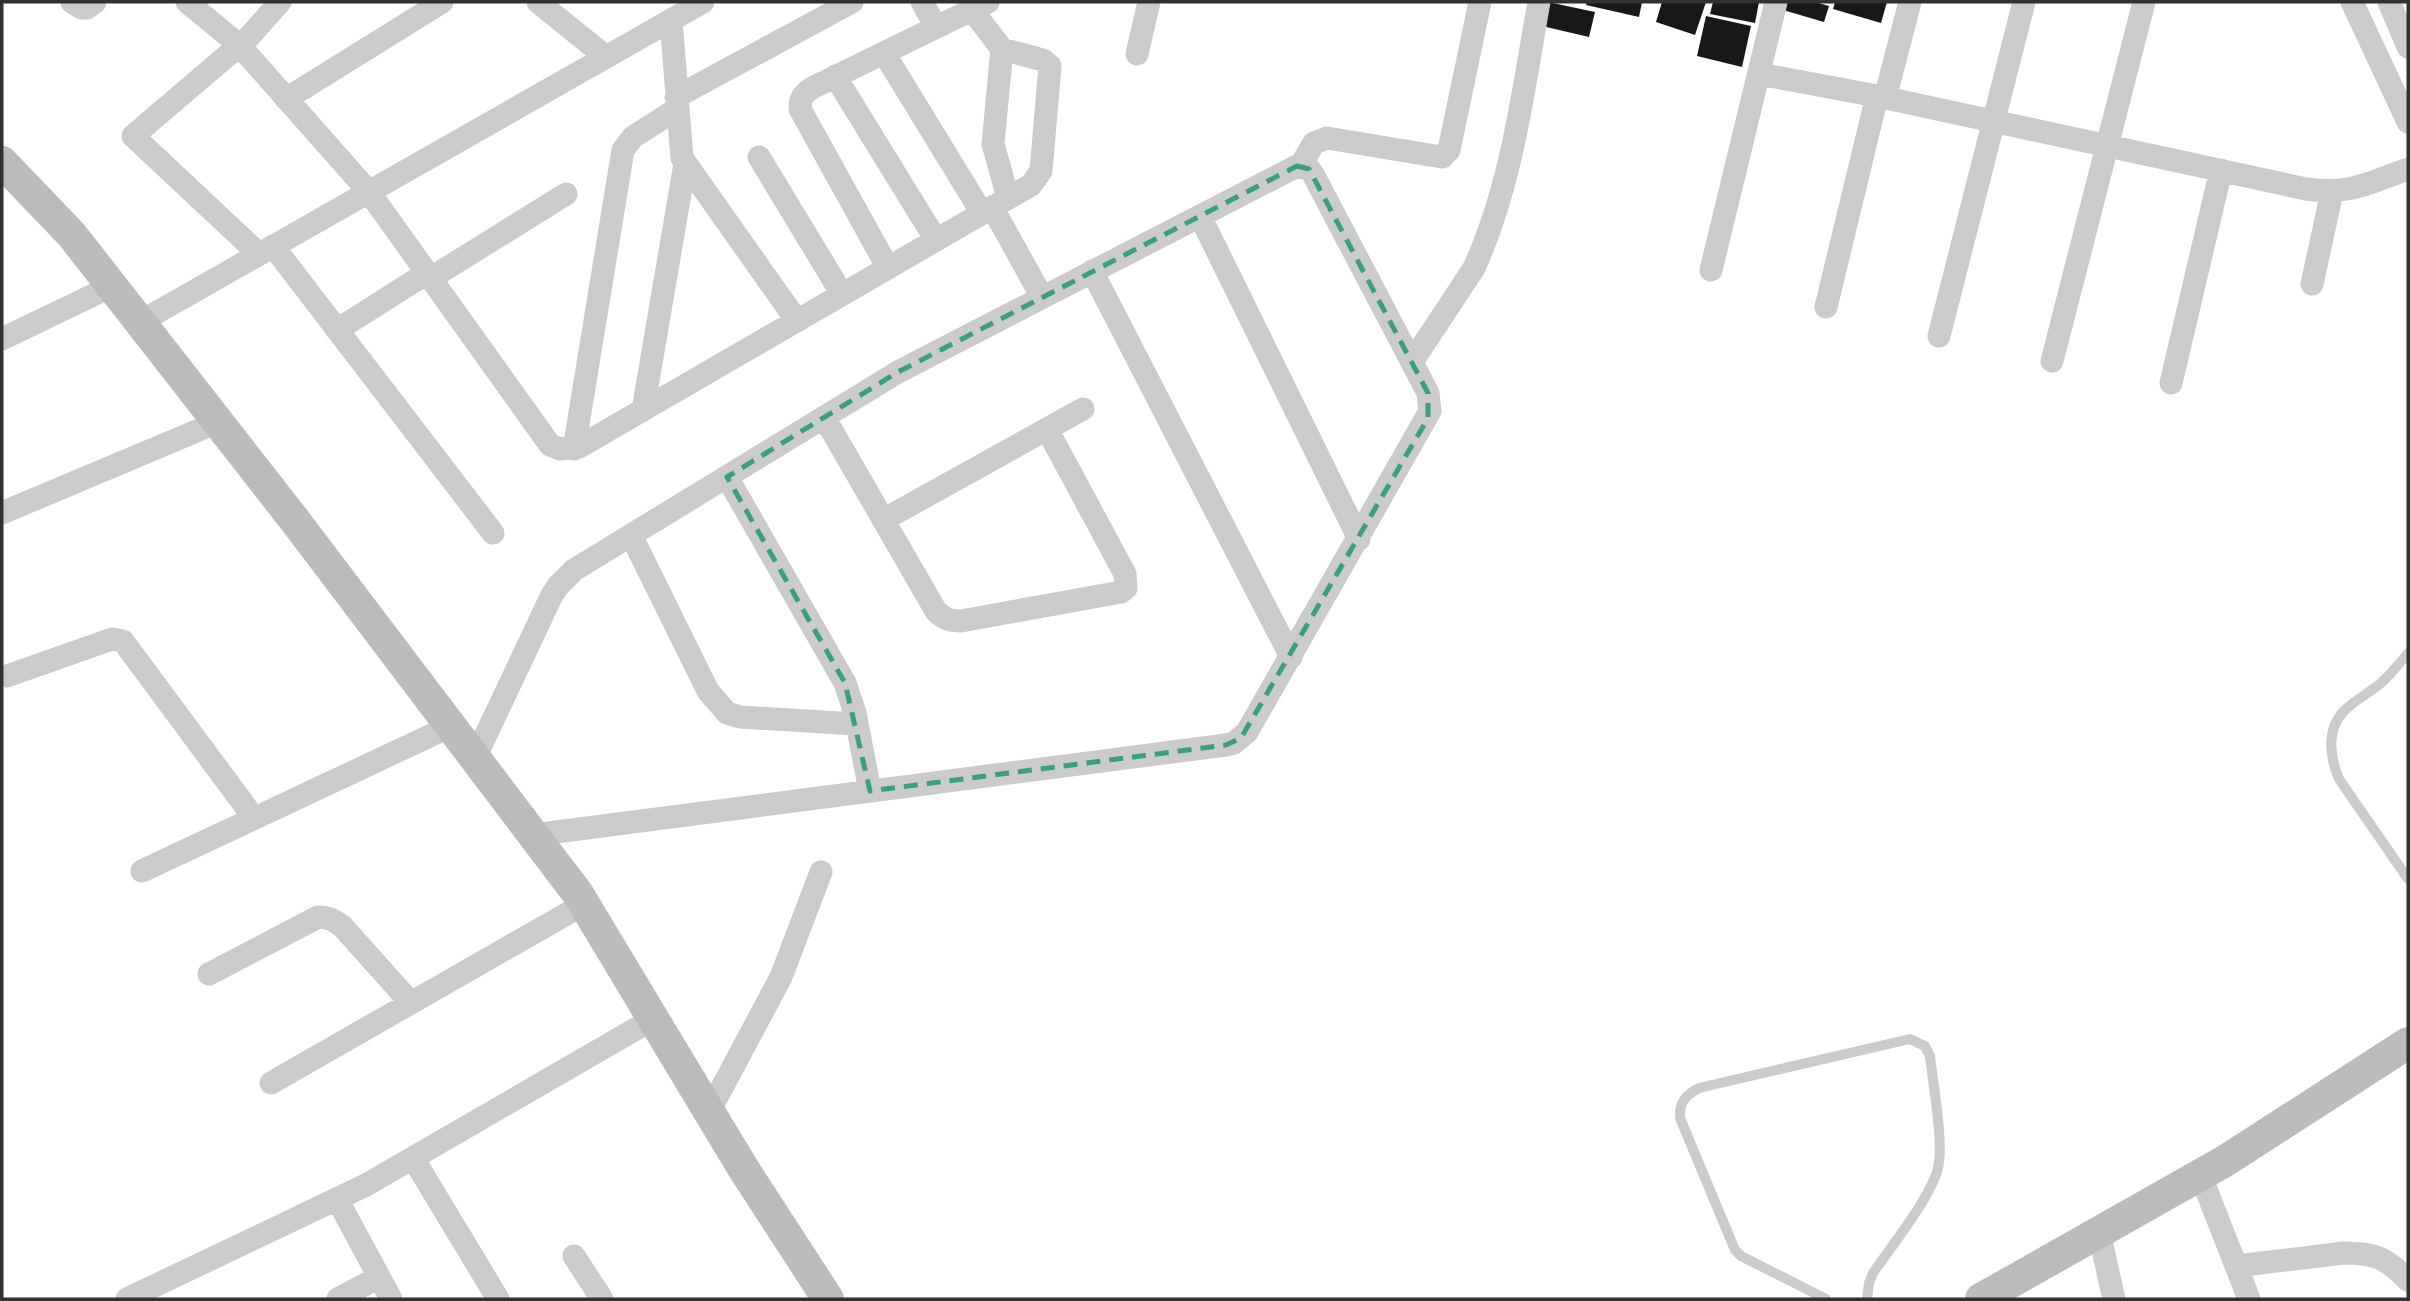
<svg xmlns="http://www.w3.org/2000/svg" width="2410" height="1301" viewBox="0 0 2410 1301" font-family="'IBM Plex Sans',sans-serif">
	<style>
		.building { fill: #181818 }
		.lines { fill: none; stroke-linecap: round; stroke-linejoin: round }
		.lane { stroke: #cbcbcb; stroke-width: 10 }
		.street { stroke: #cbcbcb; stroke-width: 23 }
		.secondary { stroke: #bbb; stroke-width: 32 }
		.marked { fill: none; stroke: #3aa078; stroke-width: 5; stroke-dasharray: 14 9; stroke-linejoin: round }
	</style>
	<rect width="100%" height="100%" fill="#fff"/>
	<path class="building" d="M1548 2 1595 12 1589 37 1542 26Z
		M1587 2H1642L1639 17 1586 5Z
		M1662 2H1706L1695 35 1656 22Z
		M1713 2H1759L1755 23 1710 14Z
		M1786 2H1815L1829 6 1824 22 1783 10Z
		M1835 2H1887L1881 23 1833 9Z
		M1706 16 1751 26 1742 67 1697 56Z"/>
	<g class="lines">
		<path class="lane" d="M2408 653C2400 663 2392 673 2382 682 2370 693 2354 700 2343 712 2326 731 2330 758 2339 779L2408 879
			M1826 1299 1741 1256 1735 1250 1680 1118C1679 1102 1686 1095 1699 1088L1910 1039 1925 1046 1930 1056C1933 1084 1944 1143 1938 1168 1931 1197 1891 1247 1873 1273L1869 1283 1867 1299"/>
		<path class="street" d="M72 2 81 8H87L95 2
			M187 2 239 45 369 192 550 445 560 449 579 447 1031 185 1041 171 1050 66 1043 60 1002 49 972 10
			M538 2 606 57
			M922 2 936 27
			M2352 2 2408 122
			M2389 2 2408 47
			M671 20 682 158 797 321
			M1002 49 993 144 1008 198
			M884 53 982 213
			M1137 54 1149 2
			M1759 74 1877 96 2306 189C2350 195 2368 183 2408 169
			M835 76 936 240
			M676 97 852 2
			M1885 98 1910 2
			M286 99 442 2
			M759 157 842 294
			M1300 166 1314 143 1327 138 1442 157 1449 150 1480 2
			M992 207 1042 297
			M1200 216 1359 539
			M273 246 493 533
			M259 254 133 136 249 37 280 2
			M888 268 800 109C800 98 803 94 812 88L988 2
			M1711 270 1776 2
			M1092 271 1291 657
			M431 278 566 194
			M2312 284 2332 192
			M1826 307 1877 96
			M140 322 703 2
			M337 330 427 273
			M1939 336 2024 2
			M2 339 112 286
			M2052 361 2144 2
			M1412 362 1474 268C1512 185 1523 91 1539 2
			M2171 383 2221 170
			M643 410 685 164
			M824 417 936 611C944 619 950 621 961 621L1121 592 1126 588 1125 574 1047 429
			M574 449 623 150 633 137 677 109
			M727 477 845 683 855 713 870 791
			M2 513 218 422
			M883 520 1083 409
			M631 535 708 691 727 713 740 717 857 724
			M7 676 112 639 123 641 254 818
			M475 758 551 597 558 586 574 570 898 372 1297 166 1309 169 1313 174 1428 393 1430 411 1247 732 1234 743 1226 745 533 835
			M142 871 451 726
			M209 974 318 917C328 917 334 920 342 926L411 1003
			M271 1083 584 904
			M709 1112 781 977 821 872
			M413 1158 498 1299
			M2200 1174 2249 1299
			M337 1199 391 1299
			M2099 1232 2114 1299
			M574 1256 602 1299
			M2236 1266 2344 1253C2376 1253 2386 1258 2408 1280
			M127 1299 366 1185 653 1019
			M338 1299 379 1277"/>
		<path class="secondary" d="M2 162 72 235 296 522 578 894 743 1168 828 1299
			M1981 1299 2225 1161 2408 1043"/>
	</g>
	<path class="marked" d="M1297 166 1309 169 1428 393V418L1241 738 1226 745 870 791 845 683 727 477 898 372Z"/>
	<rect width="2410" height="1301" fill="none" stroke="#313131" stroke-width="7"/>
</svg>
